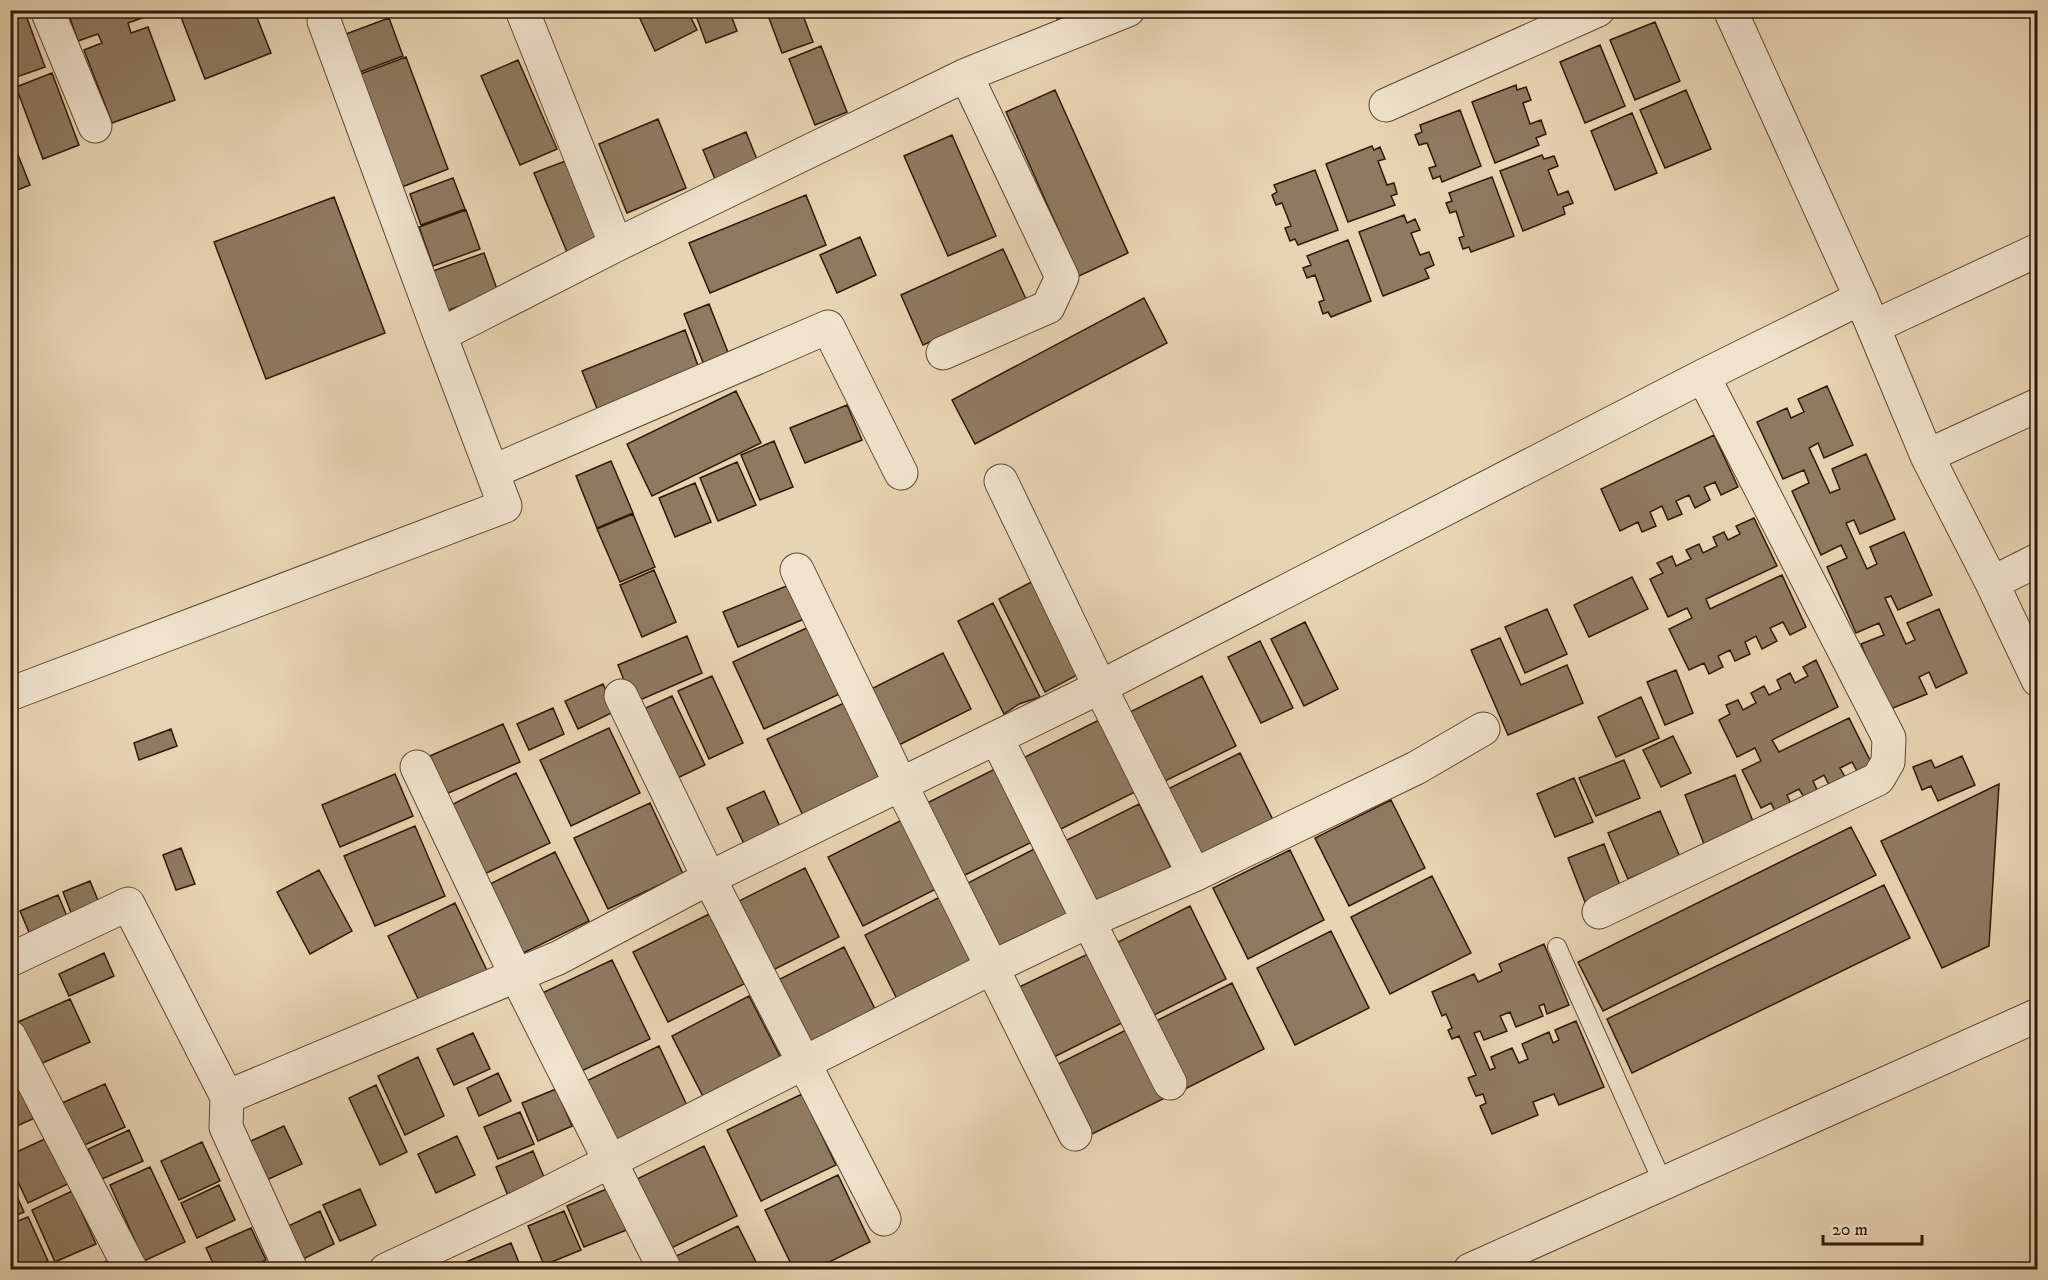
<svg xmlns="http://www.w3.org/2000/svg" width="2048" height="1280" viewBox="0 0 2048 1280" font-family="'IM FELL DW Pica',serif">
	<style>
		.building { fill: #8f7a61; stroke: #2f1908; stroke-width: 1.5 }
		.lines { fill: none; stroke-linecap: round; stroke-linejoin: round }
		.lane-casing { stroke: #5d4833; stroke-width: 20 }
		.street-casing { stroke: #5d4833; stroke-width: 35 }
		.lane { stroke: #f0e3ce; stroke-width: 18 }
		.street { stroke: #f0e3ce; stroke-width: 33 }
	</style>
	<rect width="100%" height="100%" fill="#e8d4b3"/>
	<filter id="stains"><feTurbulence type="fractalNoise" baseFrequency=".00333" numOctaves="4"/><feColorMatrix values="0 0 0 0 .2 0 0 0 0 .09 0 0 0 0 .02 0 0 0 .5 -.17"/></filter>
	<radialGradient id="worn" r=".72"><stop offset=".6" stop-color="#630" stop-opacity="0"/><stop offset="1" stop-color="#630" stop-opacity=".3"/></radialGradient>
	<path class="building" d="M10 10H24L45 67 11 79Z
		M67 10H139L142 18 128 23 131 33 148 27 175 100 112 123 84 50 102 43 98 34 78 41Z
		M184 10H254L271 53 205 79 179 12Z
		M636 10H687L697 30 655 51Z
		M694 10H729L737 31 706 43Z
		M766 10H801L813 42 782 53Z
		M1053 10H1078L1057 19Z
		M389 18 403 56 360 72 346 34Z
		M1655 22 1680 81 1635 100 1610 40Z
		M1600 45 1625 106 1585 123 1560 62Z
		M821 46 847 112 815 125 789 59Z
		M406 57 448 169 397 189 355 76Z
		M518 60 557 149 520 165 481 76Z
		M52 73 79 145 43 159 16 87Z
		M1516 85 1517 90 1526 87 1531 100 1523 103 1530 124 1541 120 1546 134 1536 138 1539 145 1495 163 1472 102Z
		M1055 90 1128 253 1079 276 1006 112Z
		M1686 90 1711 149 1665 168 1640 110Z
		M1460 110 1481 166 1442 182 1440 176 1433 179 1429 168 1436 166 1427 143 1419 145 1415 135 1422 132 1420 125Z
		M1632 113 1657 173 1615 190 1591 131Z
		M658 119 686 188 627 213 599 144Z
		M746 132 758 162 715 179 703 150Z
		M952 135 996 236 948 256 904 156Z
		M12 140 30 185 10 193V141Z
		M1372 146 1374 150 1380 147 1385 159 1378 161 1387 185 1394 183 1397 194 1391 196 1395 205 1348 222 1326 164Z
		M1542 155 1544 159 1554 156 1558 166 1548 170 1558 195 1568 191 1573 203 1563 207 1565 214 1523 231 1500 171Z
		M568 160 601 239 567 252 534 173Z
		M1315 170 1338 230 1298 245 1295 239 1290 241 1285 228 1291 226 1282 203 1276 205 1272 195 1277 192 1274 185Z
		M1492 177 1514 236 1471 252 1469 247 1463 249 1459 238 1464 236 1456 211 1450 213 1446 203 1452 201 1449 193Z
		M453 178 465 209 421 225 410 194Z
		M806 195 826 245 710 293 689 243Z
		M334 197 385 333 266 379 214 242Z
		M466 210 480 249 433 266 419 227Z
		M1404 215 1407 223 1415 219 1420 230 1411 233 1420 255 1429 252 1434 265 1425 269 1429 278 1383 296 1359 232Z
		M860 237 876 275 837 293 820 255Z
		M1348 240 1371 301 1331 317 1328 312 1323 314 1319 302 1324 300 1315 275 1307 278 1303 268 1311 265 1307 256Z
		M1003 249 1026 299 923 345 901 295Z
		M484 253 498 292 446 311 433 271Z
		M1144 298 1167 343 975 444 952 400Z
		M709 304 731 360 706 370 684 314Z
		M685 330 700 371 598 411 582 371Z
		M1827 386 1853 445 1824 458 1818 443 1809 448 1830 493 1840 489 1832 469 1866 454 1895 519 1860 534 1854 520 1846 523 1867 569 1877 564 1870 547 1904 532 1932 595 1898 610 1891 596 1885 598 1906 644 1915 640 1907 623 1939 609 1967 673 1936 688 1929 672 1919 677 1927 694 1888 710 1861 644 1884 635 1879 623 1856 633 1827 567 1847 558 1841 545 1821 555 1792 491 1809 483 1804 470 1783 479 1757 422 1787 408 1791 418 1804 412 1798 399Z
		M736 391 761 443 652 496 627 444Z
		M847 405 862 440 805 463 790 428Z
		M1714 435 1738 487 1721 495 1715 482 1704 487 1710 500 1695 508 1689 495 1676 501 1682 514 1668 520 1662 506 1650 512 1656 526 1642 532 1638 522 1620 531 1601 489Z
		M774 441 793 487 760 500 741 455Z
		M611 461 633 513 597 528 576 476Z
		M737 462 756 505 718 521 700 478Z
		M695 483 711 522 675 537 659 498Z
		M633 514 655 567 620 582 597 529Z
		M1754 518 1777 566 1706 599 1710 609 1782 575 1806 627 1790 635 1783 622 1770 628 1777 641 1762 649 1756 636 1745 642 1750 654 1735 661 1730 650 1718 656 1723 667 1709 674 1704 663 1689 670 1669 629 1692 618 1687 608 1668 617 1650 579 1663 573 1657 563 1672 556 1676 566 1691 559 1686 550 1699 544 1703 553 1717 546 1713 537 1724 532 1728 540 1740 534 1736 526Z
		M654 570 676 622 642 637 620 585Z
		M1632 577 1648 609 1589 637 1574 605Z
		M1035 580 1081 673 1045 692 999 599Z
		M789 585 804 619 738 647 723 612Z
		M993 603 1040 697 1019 704 1004 714 958 621Z
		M1547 609 1567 654 1525 673 1505 627Z
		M1305 622 1338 689 1304 706 1271 639Z
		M813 625 844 692 764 729 733 662Z
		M687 636 702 673 633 703 618 665Z
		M1500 638 1521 685 1567 665 1583 703 1508 735 1471 650Z
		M1260 641 1293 708 1261 723 1228 657Z
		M943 653 971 709 899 745 871 689Z
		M1816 660 1838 707 1772 740 1779 752 1849 718 1872 764 1857 771 1852 762 1840 768 1845 777 1829 785 1824 775 1813 781 1817 790 1804 797 1799 789 1787 795 1791 804 1775 811 1771 803 1761 808 1742 770 1761 761 1755 748 1737 757 1719 720 1730 714 1726 705 1738 700 1743 710 1756 703 1751 693 1764 686 1769 695 1781 689 1777 680 1790 673 1795 683 1808 676 1803 667Z
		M1676 670 1693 713 1665 725 1647 682Z
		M712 676 743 743 709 759 678 691Z
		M1202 676 1236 746 1157 785 1122 716Z
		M603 684 616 711 578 729 565 701Z
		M672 696 705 765 669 782 637 712Z
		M1641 697 1659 738 1616 757 1598 717Z
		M844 703 883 787 806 822 767 739Z
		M553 708 564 734 529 750 517 724Z
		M1105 717 1141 789 1059 830 1023 758Z
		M503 724 520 762 439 797 423 759Z
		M609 728 640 793 571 826 540 760Z
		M171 729 177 746 139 760 134 743Z
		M1673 736 1691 773 1661 787 1643 750Z
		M1240 753 1276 826 1197 866 1160 793Z
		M1962 756 1975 785 1938 801 1931 786 1922 790 1913 767 1931 760 1935 768Z
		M1624 760 1640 798 1596 816 1579 778Z
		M995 769 1032 842 957 879 921 806Z
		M516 773 550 843 476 878 443 809Z
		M395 774 413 816 340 847 322 805Z
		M1735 775 1754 824 1704 844 1685 795Z
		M1574 778 1593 822 1555 837 1537 794Z
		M1999 784 1989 946 1942 968 1881 841Z
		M764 791 781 829 745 846 727 808Z
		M1391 800 1425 868 1349 906 1315 838Z
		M650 803 683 874 608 909 574 838Z
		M1139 804 1174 874 1097 913 1061 843Z
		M1660 811 1680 857 1628 879 1608 833Z
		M906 818 940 887 863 926 828 857Z
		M415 826 445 896 375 926 344 856Z
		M1851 827 1876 875 1603 1011 1578 962Z
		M1604 844 1621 888 1585 902 1568 858Z
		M1038 847 1074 919 1000 956 964 885Z
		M181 848 195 884 176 890 163 855Z
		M1290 850 1324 920 1248 959 1213 888Z
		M555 852 589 921 515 957 482 888Z
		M805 868 839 937 767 973 733 904Z
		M319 870 352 931 310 954 277 892Z
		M1432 876 1471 953 1390 994 1351 917Z
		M90 881 100 905 72 915 63 892Z
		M1884 885 1910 938 1632 1073 1607 1019Z
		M58 895 69 921 31 937 20 911Z
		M944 895 978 963 899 1003 865 935Z
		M455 903 490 977 423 1009 388 936Z
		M1190 906 1226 979 1146 1019 1110 946Z
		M709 914 744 984 668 1022 633 952Z
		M1331 931 1369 1008 1295 1045 1257 968Z
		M1544 944 1569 1005 1547 1014 1544 1004 1539 1006 1543 1016 1516 1027 1510 1012 1500 1016 1507 1031 1484 1040 1480 1031 1474 1033 1490 1070 1495 1068 1491 1057 1512 1048 1519 1063 1528 1059 1522 1044 1549 1032 1553 1043 1559 1040 1555 1030 1576 1021 1604 1087 1559 1105 1554 1094 1533 1102 1538 1115 1492 1134 1480 1106 1486 1103 1483 1094 1476 1096 1468 1078 1476 1075 1459 1036 1452 1039 1448 1030 1452 1028 1446 1014 1442 1016 1432 992 1474 974 1478 982 1502 971 1499 964Z
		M844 947 880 1019 807 1054 772 983Z
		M104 953 114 976 69 996 59 974Z
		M1090 953 1124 1022 1052 1058 1017 988Z
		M612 960 650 1039 575 1074 538 995Z
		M1232 983 1264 1049 1185 1089 1152 1023Z
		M749 996 786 1068 709 1108 672 1036Z
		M70 999 90 1042 38 1065 18 1022Z
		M1132 1027 1167 1097 1086 1137 1052 1067Z
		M473 1033 490 1069 454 1085 437 1049Z
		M659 1046 690 1112 609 1150 578 1085Z
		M418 1057 444 1116 405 1135 378 1076Z
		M10 1066 35 1118 10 1129Z
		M498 1073 511 1101 479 1116 467 1088Z
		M105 1084 125 1127 80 1147 60 1104Z
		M376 1085 407 1152 380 1165 349 1098Z
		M556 1089 572 1126 538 1141 522 1103Z
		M802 1094 836 1165 761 1201 727 1130Z
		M520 1112 534 1144 498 1159 484 1127Z
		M284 1126 302 1164 260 1183 242 1145Z
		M129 1130 143 1161 102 1179 88 1149Z
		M457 1136 475 1175 436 1193 418 1154Z
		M47 1138 68 1184 28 1203 10 1165V1155Z
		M202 1142 220 1181 179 1200 161 1161Z
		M704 1146 737 1216 665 1251 631 1182Z
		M533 1151 549 1189 512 1205 496 1167Z
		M150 1167 185 1242 144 1261 110 1185Z
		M838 1175 870 1242 813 1270H794L765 1210Z
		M10 1181 24 1212 10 1218Z
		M219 1185 235 1220 197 1238 181 1203Z
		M611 1187 629 1229 584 1247 567 1206Z
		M360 1189 376 1225 340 1241 323 1205Z
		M72 1191 96 1244 55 1262 32 1210Z
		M320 1211 334 1244 299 1261 284 1228Z
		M564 1211 581 1250 544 1265 528 1226Z
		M28 1217 48 1261 29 1270H19L10 1252V1224Z
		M738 1226 760 1270H672L668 1260Z
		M251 1228 266 1260 244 1270H216L206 1248Z
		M511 1243 522 1270H447Z
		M113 1258 118 1270H87Z
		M272 1261 276 1270H254Z"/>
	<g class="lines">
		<g class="lane-casing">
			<path id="lane" d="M1557 947 1663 1183"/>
		</g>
		<g class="street-casing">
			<path id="street" d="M47 10 95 126
				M522 10 616 245
				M1730 10 1861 298 1927 456 1992 583 2038 680
				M324 21 440 335 616 245 966 75 1128 10
				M1386 105 1598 10
				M1873 327 2038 250
				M943 353 1048 307 1062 277 966 75
				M1927 456 2038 405
				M492 472 828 327 901 473
				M1001 481 1100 687 1194 875 1416 768 1483 729
				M797 570 901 785 1075 1134
				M1992 583 2038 560
				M10 694 505 506 440 335
				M621 696 709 878 884 1219
				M997 739 1170 1083
				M417 767 516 975 665 1270
				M1599 912 1878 779 1888 762 1889 738 1703 376
				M10 960 128 904 227 1097 558 958 709 878 1100 687 1703 376 1861 298
				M10 1037 131 1270
				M227 1097 226 1127 291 1270
				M386 1270 530 1202 993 967 1089 921 1194 875
				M1470 1270 2038 1015"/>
		</g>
		<use href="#lane" class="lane"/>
		<use href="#street" class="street"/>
	</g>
	<rect width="2048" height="1280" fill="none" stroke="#e8d4b3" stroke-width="36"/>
	<rect x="12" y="12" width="2024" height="1256" fill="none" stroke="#2f1908" stroke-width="3"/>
	<rect x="18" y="18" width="2012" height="1244" fill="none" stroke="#2f1908" stroke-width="1.5"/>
	<path d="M1823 1235v9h99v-9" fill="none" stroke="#2f1908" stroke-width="3"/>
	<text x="1832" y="1235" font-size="18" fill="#2f1908" stroke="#f0e3ce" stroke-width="4.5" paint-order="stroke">20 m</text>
	<rect width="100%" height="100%" filter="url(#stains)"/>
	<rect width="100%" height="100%" fill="url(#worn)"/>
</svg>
